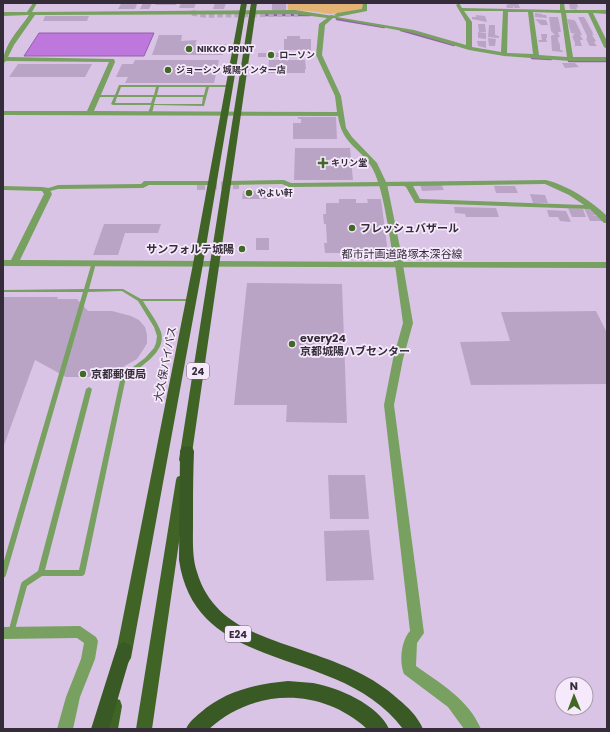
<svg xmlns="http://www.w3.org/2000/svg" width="610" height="732" viewBox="0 0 610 732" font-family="Poppins,'Noto Sans JP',sans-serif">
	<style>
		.green { fill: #e3b473 }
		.water { fill: #bd77dd; stroke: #9460ac }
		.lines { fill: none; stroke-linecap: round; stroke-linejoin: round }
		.stream { stroke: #9460ac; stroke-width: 2.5 }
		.building { fill: #baa4c5 }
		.minor-tunnel-far1 { stroke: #b9a6c3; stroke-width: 5.5; stroke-dasharray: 5.5 3; stroke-linecap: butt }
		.minor-tunnel { stroke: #b9a6c3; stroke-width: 8; stroke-dasharray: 8 4; stroke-linecap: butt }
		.service { fill: #78a061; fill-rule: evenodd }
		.minor { fill: #78a061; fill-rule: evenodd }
		.tertiary { fill: #78a061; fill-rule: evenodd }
		.trunk { fill: #406426; fill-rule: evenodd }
		.motorway { fill: #3a5a25; fill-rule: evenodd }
		.poi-dot { fill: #416925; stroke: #f5e9fb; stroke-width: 1.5 }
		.labels { text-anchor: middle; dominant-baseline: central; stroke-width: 3.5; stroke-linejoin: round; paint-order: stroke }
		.far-poi-label { font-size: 9px; font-weight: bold; fill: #352c39; stroke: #f5e9fb; text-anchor: start }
		.shield { fill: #f5e9fb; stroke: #6f6573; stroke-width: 1 }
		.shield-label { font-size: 10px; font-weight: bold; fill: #352c39 }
		.poi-label { font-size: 11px; font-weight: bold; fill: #352c39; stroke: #f5e9fb; text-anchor: start }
		.street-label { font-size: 11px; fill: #352c39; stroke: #f5e9fb }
	</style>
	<rect width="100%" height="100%" fill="#dac4e6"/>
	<path class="green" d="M288 3H364V8L362 10 330 14 309 11 288 10Z"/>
	<path class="water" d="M39 33H154L144 56H24Z"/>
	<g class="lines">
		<path class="stream" d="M262 15H310
			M337 19 384 27
			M401 30 454 45
			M532 58 551 59
			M569 61H607"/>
	</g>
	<path class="building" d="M143 3H152L149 9H140Z
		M156 3H177L176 5H155Z
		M181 3H196L194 8H179Z
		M215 3H226L224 9H213Z
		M272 3H286V10H272Z
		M507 3H518L520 8H514L513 5V8H507L506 5H508Z
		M569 3H577L578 8 576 7 577 10 570 9Z
		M121 4H137L135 9H118Z
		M535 13 542 14 543 15H546L547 18 535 17Z
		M476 15 485 16 487 22 472 19V17H476Z
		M45 16H89L87 21H43Z
		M549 17H558L561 32H558L560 37H558V40L560 45V50H562L563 52 552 51 551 36 552 35H555L551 31Z
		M578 17H584L586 20 593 33H592L594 35H592L596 41 594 42 597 46H590L589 45 586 38H587V36Z
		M535 19 546 20 548 25H541Z
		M567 19 574 20 576 22 582 35H580L583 40H580L582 46H575L574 45H575V43L572 36H574L573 34H577L571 33Z
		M478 24H485L486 32H479Z
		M489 25H495V35L499 36V38L488 37Z
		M478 32 486 33V39L478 38Z
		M541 34H547V38H546L547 42H539L538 40H542Z
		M159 35H182L181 41 197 40 195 44H226L223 55H152Z
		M287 36H300V39H311V50H284V39H287Z
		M488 38 496 39 495 46H489Z
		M477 41H486V48L478 46Z
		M258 53H281V57H258Z
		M135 60H219L214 83H125L128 77H116L122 64H133Z
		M269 60H305L306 69H305V73H268Z
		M562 63H575L579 67 565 68Z
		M18 64H92L85 77H9Z
		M298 117H336L337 139H293V123H301V119H298Z
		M295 148H350L353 180H294Z
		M420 184H441L444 190 422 191Z
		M494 186H515L518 193H496Z
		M243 191H269L268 199H242Z
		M530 194 545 195 548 203H533Z
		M339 199H356V203H368L367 199H381L388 253H325L324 243H327L326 224H324L323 214H326V203H339Z
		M454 207 496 208 499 217H466L465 214 455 213Z
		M568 208 583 209 586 217H572Z
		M584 208H591L599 215 591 216H602L604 221H590Z
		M547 210 566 211 571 222 560 221 558 217H549Z
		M104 224H161L158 233H125L118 255H93Z
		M256 238H269V250H256Z
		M247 283 342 284 347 423 286 422 287 405H234Z
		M3 297H58L57 299H77L88 311H112L131 316 139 320 145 327 147 335V343L143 350 137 359 114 372 97 377H66L35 360 3 448Z
		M596 311 607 333V384L471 385 460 342 510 341 501 312Z
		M328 475H365L369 519H330Z
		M369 530 374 580 326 581 324 531Z"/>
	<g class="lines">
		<path class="minor-tunnel-far1" d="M192 13 205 15 298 14"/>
		<path class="minor-tunnel" d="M197 186 239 185"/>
		<path class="service" d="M119 85H229L231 86 229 87H209L204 106 154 105 152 113 150 114 148 113 151 105H113L111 104 114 97H98L96 96 98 95H115ZM121 87H156L154 95H118ZM159 87H206L204 95H157ZM117 97H153L151 103H115ZM156 97H203L202 104H154Z
			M92 262H94L96 263 89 289H123L141 299H191L193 300 191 301H143C149 311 157 321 161 332 167 352 140 367 126 377L85 573 84 575 82 576H42L27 586 14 633 13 635 11 636 9 635 8 633 21 584 22 582 38 571 86 389 89 387 92 389 45 570H79L121 376 145 358 154 348 156 343 157 336 154 327 138 301 122 291 88 292 6 575 5 577 3 578V564L83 292H3V290L84 289Z"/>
		<path class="minor" d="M363 3H367V11L337 17 414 30 466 45V22L456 5 459 3 462 8 560 10V3H564L565 10H607V14L593 13 607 41V49L604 47 588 13H566L573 57H607V61H570L504 56 469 50 413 33 328 17 331 15 337 16 334 15 337 13 362 9ZM464 11H503L501 52 472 47V22ZM508 12H528L533 54 507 53ZM533 12 561 13 567 57 539 55Z
			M284 180 291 183 546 180C569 186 590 200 607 216V223H604L590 209 418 203H415L406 187 404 186 289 187 282 184 228 185 224 183 228 181ZM545 184 569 195 584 205 420 199 413 186Z
			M144 181H211L215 183 211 185H149L143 188 58 189 46 192 42 190 58 185 141 184Z
			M399 262 403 265 413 323 403 359 394 405 424 633 417 643 416 666C440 683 469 700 481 729H464L448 707 404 674C399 662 401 641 410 631L384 405 393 359 403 323 395 265Z
			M80 626 96 637 98 641 95 659 80 697 73 729H57L66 697 81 659 84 643 77 638 3 639V627Z"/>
		<path class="tertiary" d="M33 3H37L32 12 295 10 333 16V18L325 25 322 55 341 96 346 128 352 137 377 163 387 184 403 262H607V268L3 266V260H11L44 194 42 191 3 190V186L42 187 49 188 52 194 20 260 394 262C389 236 384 187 371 166 358 146 342 144 338 116L3 115V111H87L109 62 6 61 3 64C3 45 19 30 29 15L3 16V12H27ZM295 14 327 18 319 24 316 55 335 96 337 112 94 111 115 62 114 59 8 57 14 45 35 15Z"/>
		<path class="trunk" d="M241 3H247L203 264 131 658 128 663 123 665 118 663 115 658 193 264Z
			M251 3H257L191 460 189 463 185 465 181 463 179 460Z
			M182 475 187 477 188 480 152 729H136L176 480 177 477Z
			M114 698 120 700 122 706 118 729H102L108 700Z"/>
		<path class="motorway" d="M187 446 192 447 194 451C193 475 193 500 193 524 193 540 192 557 197 572 213 626 263 636 310 653 342 664 373 676 398 699 408 707 418 717 423 729H403C386 706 361 690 335 679 271 651 191 645 179 560L180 451 182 447Z
			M124 642 130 645 132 650 109 729H91L116 650 118 645Z
			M288 681C296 682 305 682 313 683 337 687 379 705 389 729H367C321 687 254 688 209 729H186C189 722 194 718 200 713 225 691 256 684 288 681Z"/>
	</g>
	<g class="poi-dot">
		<circle cx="189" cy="49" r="4"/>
		<circle cx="271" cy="55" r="4"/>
		<circle cx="168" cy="70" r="4"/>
		<path d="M321 157h4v4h4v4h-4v4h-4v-4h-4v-4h4z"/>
		<circle cx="249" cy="193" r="4"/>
		<circle cx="352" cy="228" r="4"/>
		<circle cx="242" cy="249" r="4"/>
		<circle cx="292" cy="344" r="4"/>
		<circle cx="83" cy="374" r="4"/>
	</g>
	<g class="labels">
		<g class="far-poi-label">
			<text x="197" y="49">NIKKO PRINT</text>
			<text x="279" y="55">ローソン</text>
			<text x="176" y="70">ジョーシン 城陽インター店</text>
			<text x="331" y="163">キリン堂</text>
			<text x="257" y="193">やよい軒</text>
		</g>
		<g class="shield">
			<rect x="187" y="363" width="22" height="16" rx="3"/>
			<rect x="225" y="626" width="26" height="16" rx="3"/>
		</g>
		<g class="shield-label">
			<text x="198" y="371">24</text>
			<text x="238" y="634">E24</text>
		</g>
		<g class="poi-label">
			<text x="360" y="228">フレッシュバザール</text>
			<text x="234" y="249" text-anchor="end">サンフォルテ城陽</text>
			<text x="300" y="338">every24<tspan x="300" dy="13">京都城陽ハブセンター</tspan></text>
			<text x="91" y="374">京都郵便局</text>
		</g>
		<g class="street-label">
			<text x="402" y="254">都市計画道路塚本深谷線</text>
			<text transform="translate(165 364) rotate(-79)">大久保バイパス</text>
		</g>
	</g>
	<rect width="610" height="732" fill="none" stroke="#352c39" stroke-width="8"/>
	<g transform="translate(574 696) rotate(359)"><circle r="19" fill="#f5e9fb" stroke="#a89dad"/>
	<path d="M0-3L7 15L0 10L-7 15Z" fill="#416925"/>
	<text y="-6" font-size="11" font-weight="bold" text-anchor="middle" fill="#352c39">N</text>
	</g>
</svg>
